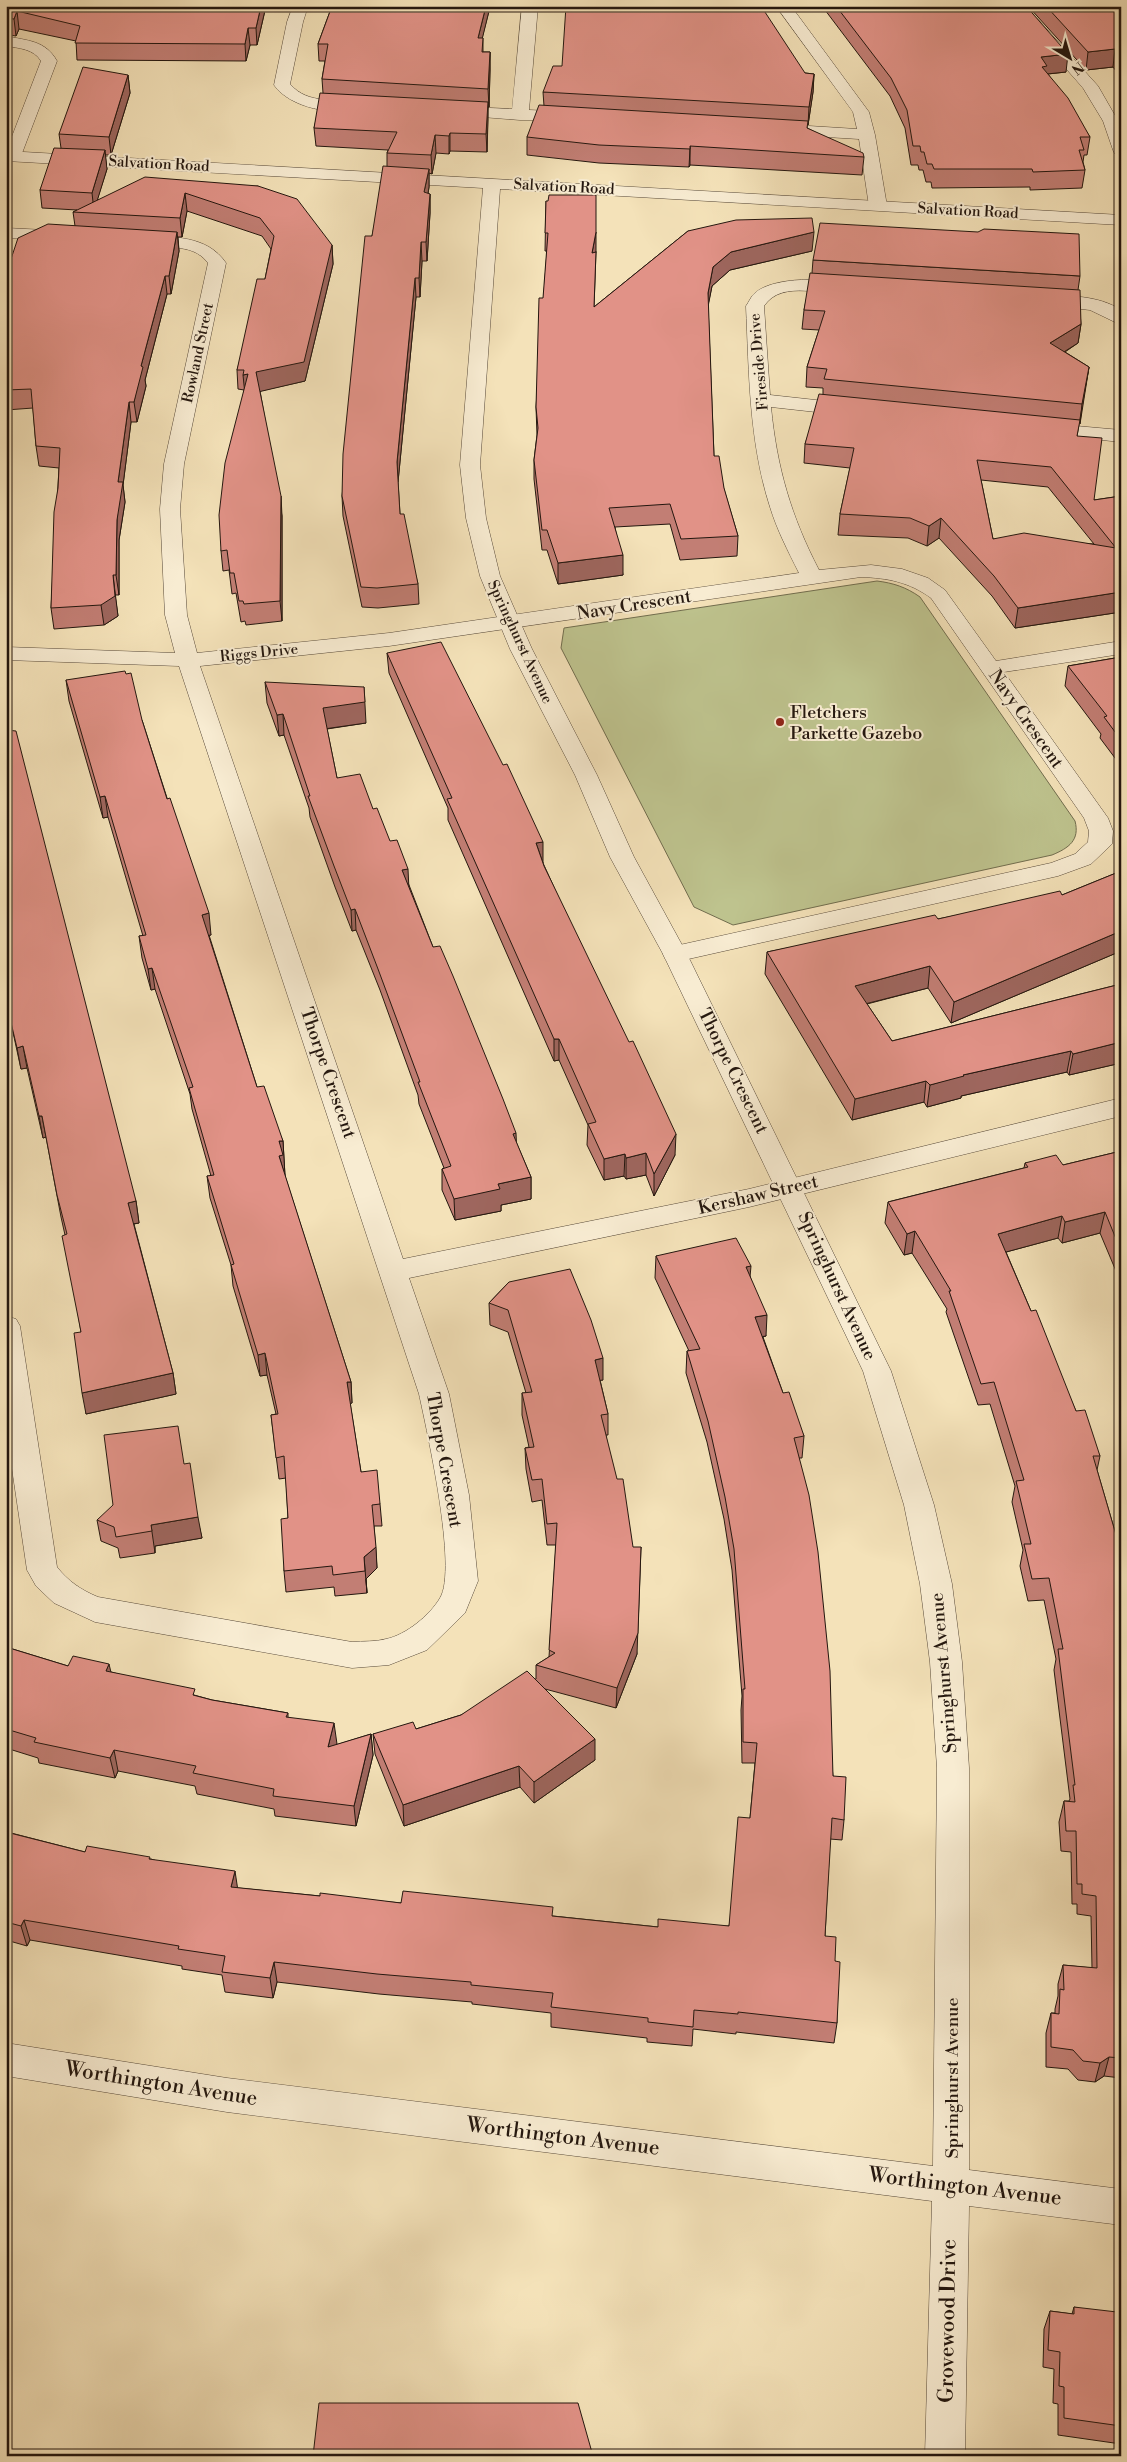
<svg xmlns="http://www.w3.org/2000/svg" width="1127" height="2462" viewBox="0 0 1127 2462" font-family="'Libre Bodoni',serif">
	<style>
		.green { fill: #bec38e; stroke: #716d4e }
		.lines { fill: none; stroke-linecap: round; stroke-linejoin: round }
		.minor-casing { stroke: #584a3a; stroke-width: 1 }
		.tertiary-casing { stroke: #584a3a; stroke-width: 1 }
		.minor { fill: #f8ecd2; fill-rule: evenodd }
		.tertiary { fill: #f8ecd2; fill-rule: evenodd }
		.wall { fill: #c27e74; stroke: #24170f; fill-rule: evenodd }
		.shaded-wall { fill: #9e665e; stroke: #24170f }
		.building { fill: #e19287; stroke: #24170f; fill-rule: evenodd }
		.poi-dot { fill: #8f2418; stroke: #f8ecd2; stroke-width: 2 }
		.labels { text-anchor: middle; dominant-baseline: central; stroke-width: 4; stroke-linejoin: round; paint-order: stroke }
		.far-street-label { font-size: 15px; fill: #24170f; stroke: #f8ecd2 }
		.street-label { font-size: 18px; fill: #24170f; stroke: #f8ecd2 }
		.poi-label { font-size: 18px; fill: #24170f; stroke: #f8ecd2; text-anchor: start }
		.near-street-label { font-size: 21px; fill: #24170f; stroke: #f8ecd2 }
	</style>
	<rect width="100%" height="100%" fill="#f4e2b9"/>
	<filter id="stains"><feTurbulence type="fractalNoise" baseFrequency=".004" numOctaves="4"/><feColorMatrix values="0 0 0 0 .2 0 0 0 0 .09 0 0 0 0 .02 0 0 0 .5 -.17"/></filter>
	<radialGradient id="worn" r=".72"><stop offset=".6" stop-color="#630" stop-opacity="0"/><stop offset="1" stop-color="#630" stop-opacity=".3"/></radialGradient>
	<path class="green" d="M877 581C893 583 906 587 920 597L1075 821C1080 840 1069 848 1052 855L733 925 694 907 561 648 564 628Z"/>
	<g class="lines">
		<g class="minor-casing">
			<path id="minor" d="M293 6H308L303 22 290 84C309 106 336 97 361 103L363 106 361 109C334 116 290 108 274 85L287 22Z
				M522 6H538L529 110 572 112 578 114 580 117 578 120H520L444 114 442 111 444 108 450 106 512 109Z
				M776 6H791L869 112 875 135 887 206 884 210H872L869 206 859 139 777 134 771 132 769 129 771 126 777 124 857 129 853 112Z
				M1011 6H1026L1098 86 1121 126V155L1115 154 1113 150 1103 121 1083 88Z
				M6 36C28 41 45 40 57 61L21 156 19 160H7L6 152 41 61C34 49 19 48 6 46Z
				M6 228 65 231 71 232 74 236 71 240 65 241 6 238Z
				M142 236C173 237 207 235 226 263L184 464 180 509 187 615 197 653 389 633 799 573C788 551 777 530 770 507 749 442 749 373 746 306 749 302 751 296 755 293 774 276 828 278 851 284L854 288 851 292C825 298 783 278 764 306L770 395 852 404 859 406 862 410 859 414 852 416 771 407C777 468 791 516 819 570L871 565 902 569 928 578 945 590 996 661 1121 641V654L1004 672 1108 818 1113 831 1112 844 1091 864 1058 876 675 962 666 960 663 954 666 948 1051 863 1075 854 1088 842 1089 831 1084 818 931 598C909 582 888 578 861 577L389 646 200 666 403 1259 749 1189 1121 1098V1116L749 1207 409 1278 449 1394 469 1495 478 1581 465 1613 427 1650 389 1665 352 1668 95 1622 54 1603 36 1586 27 1570 6 1428V1316L16 1319 20 1326 57 1567C68 1581 81 1590 98 1597L352 1642C363 1641 376 1642 386 1639 406 1635 430 1615 440 1598 458 1569 427 1431 419 1394L179 666 6 660V647L175 653 165 615 160 509 164 464 208 263C191 240 160 251 136 245L133 241 136 237Z
				M1042 295C1069 296 1098 295 1121 310V325L1090 310 1036 304 1033 300 1036 296Z
				M1042 423 1121 430V442L1035 433 1032 429 1035 425Z"/>
		</g>
		<g class="tertiary-casing">
			<path id="tertiary" d="M6 151 1121 215V225L500 189 480 465 486 518 500 576 532 649 597 775 634 857 687 954 891 1371 934 1505 952 1584 962 1662 969 1768V2170L1121 2189V2225L969 2206 965 2456H925L932 2201 227 2112 6 2076V2043L227 2078 933 2166 937 1768 930 1662 920 1584 904 1505 863 1371 663 954 610 857 575 775 510 649 480 576 466 518 460 465 483 188 6 161Z"/>
		</g>
		<use href="#minor" class="minor"/>
		<use href="#tertiary" class="tertiary"/>
	</g>
	<path class="wall" d="M6 6H266L257 45H250L246 61 77 60 76 41 19 29 16 36 9 35 11 49 6 59Z
		M332 6H489V11L482 38H483V52H490V70L489 107H488L487 152 450 151 449 154 436 153 432 174 429 173V187L428 194H430V213L427 261H422L420 297H416L398 482 400 514 418 584 419 604 378 608 362 607 343 516 342 496 372 236 387 166V153L388 150 316 146 314 128 323 93 322 79 325 61H319L318 44Z
		M822 6H1026L1066 72 1048 74 1090 137 1087 155H1084L1083 162 1085 170 1082 188 1030 190V187L932 188 931 182H926L923 170H919L918 165H911L905 128 890 96Z
		M1028 6H1121V77L1113 67 1086 70Z
		M805 73 814 74 813 92 808 125H807V128L864 157 862 175 690 165 689 167 599 163 527 155V137L544 106 543 92Z
		M128 75 130 93 111 155H105L107 169 97 200 258 186 332 245 333 264 305 381 260 391 282 516V621L246 625 245 621 241 622 236 593 232 594 229 570 223 571 221 551 244 390 238 389 237 370 265 279 271 249 262 236 187 211 182 237H178L179 251 171 294H167L145 380 146 386 137 422H131L123 485 125 502 119 540V595H115L118 616 104 625 54 629 51 608 59 468 39 466 36 446 33 408 6 410V259H11L75 226 73 212 77 210 42 208 40 190 61 148 59 134Z
		M546 201 596 251 594 307 688 231 812 251 730 270 712 286 708 305 714 456 738 536 737 556 680 560 670 524 615 527 623 575 558 584 547 550H542L534 479V460L537 435 536 407 547 251H545Z
		M813 260 1080 276 1078 290 1081 324 1078 343 1065 352 1089 367 1077 436 1094 500 1121 496V612L1015 628 992 596 939 538 927 546 908 538 838 535 840 514 850 468 804 463 805 444 823 394V388L806 387 807 367 819 330 802 329 804 310 812 273ZM981 480 1048 487 1094 544 993 539Z
		M387 653 543 863 675 1155 654 1196 646 1175 626 1179 624 1176 604 1180 587 1145 588 1125 559 1060 554 1061 448 820V808L389 673Z
		M1121 657V766L1100 738 1101 734 1065 686 1068 666Z
		M66 680 142 720 211 935H209L257 1087 283 1141 285 1176 351 1382 352 1403H350L361 1472 380 1504 382 1526H374L377 1568 366 1579 367 1593 335 1596 334 1587 286 1592 284 1571 288 1518 286 1478 279 1479 271 1415 276 1414 267 1375 260 1376 233 1286 231 1265 210 1198 207 1176H211L192 1109 190 1094 155 989 151 990 142 958 139 936H143L108 817 103 818 69 701Z
		M265 682 366 723 327 729 337 778 373 809 409 885 433 947 531 1177V1199L501 1205V1211L455 1220 442 1190V1169L444 1168 419 1104 418 1095 380 990 356 930 352 931 335 887 310 817 309 808 284 735 279 736 267 703Z
		M1121 871V951L951 1023 928 988 867 1004 892 1041 1121 984V1063L1069 1075 1067 1072 961 1096V1098L927 1107 924 1102 852 1120 765 974 767 952 1062 895Z
		M9 1014H11L136 1201 139 1223 134 1224 173 1373 176 1394 86 1414 81 1332 65 1235 61 1217 46 1137 43 1138 27 1068 21 1069Z
		M1121 1151V1283L1100 1233 1062 1243 1058 1238 1006 1252 1031 1311 1076 1411 1100 1456 1097 1470 1121 1552V2078L1104 2076 1095 2082 1078 2080 1068 2069 1046 2067V2033L1051 2013H1055V2009L1058 1996V1984L1063 1965 1092 1968 1091 1916 1077 1914V1904H1072L1071 1852 1061 1851 1059 1822 1064 1801H1069L1070 1799 1054 1670 1056 1659 1044 1600 1028 1601 1020 1566 1023 1550 1012 1502 1015 1486 990 1404 978 1405 946 1312 947 1309 912 1253 904 1255 885 1223 888 1202 1024 1168 1025 1163 1063 1165Z
		M656 1256 750 1276 766 1336 763 1337 783 1393 804 1436 802 1458H799L833 1776 844 1820 842 1840 830 1839 825 1936 835 1961 837 2023 834 2043 736 2032V2034L693 2029 692 2046 647 2042V2038L551 2027V2013L472 2004V2002L379 1994 277 1982 273 1998 225 1992 222 1975 182 1969V1966L30 1940 27 1946 6 1940V1825L11 1833 85 1852 151 1859 238 1888 320 1896 553 1916 658 1927 729 1926 750 1818 755 1763H742L741 1710 742 1696 732 1570 724 1519 707 1442 686 1373 687 1351H689L655 1278Z
		M509 1282 603 1380H600L608 1414V1435H606L637 1654 616 1708 545 1689 595 1760 534 1803 520 1787 404 1826 375 1754 373 1734 416 1729 461 1715 536 1679V1665L549 1657 556 1545H547L542 1500 532 1502 526 1469 525 1448 529 1447 522 1415V1393H526L508 1332 490 1325 489 1303Z
		M184 1464 202 1538 155 1546V1553L120 1558 118 1548 101 1541 97 1520Z
		M6 1647 68 1666 111 1672 212 1700 288 1713V1718L337 1744 336 1745 371 1734 373 1755 356 1826 275 1816 274 1809 197 1794 195 1786 118 1771 115 1778 39 1763 38 1758 6 1748Z
		M1074 2307 1121 2320V2444L1058 2435V2404L1053 2403 1054 2369 1043 2367 1044 2329 1050 2311 1072 2314Z"/>
	<path class="shaded-wall" d="M261 6H266L257 45 256 28Z
		M486 6H489V11L478 56V38Z
		M17 11 19 29 16 36 14 19Z
		M248 28 250 45 246 61 245 44Z
		M8 31 11 49 6 59V36Z
		M1115 49 1113 67 1086 70 1088 52Z
		M490 52V70L489 107 488 89Z
		M1068 54 1066 72 1047 74 1045 84 1041 57Z
		M814 74 813 92 808 125 809 107Z
		M128 75 130 93 111 155 109 137Z
		M488 102V120L487 152 486 134Z
		M450 133V151L449 154V136Z
		M435 135 436 153 432 174 431 155Z
		M690 146V165L689 167 690 149Z
		M105 150 107 169 94 211 92 193Z
		M429 169V187L425 211 424 192Z
		M185 193 187 211 182 237 180 218Z
		M430 194V213L427 261 426 242Z
		M177 232 179 251 171 294 169 276Z
		M596 232V251L592 272V253Z
		M814 232 812 251 730 270 712 286 707 312 708 293 713 267 731 252Z
		M421 242 422 261 420 297 419 278Z
		M332 245 333 264 305 381 258 392 256 372Z
		M165 276 167 294 145 380 146 386 137 422 134 402 141 366Z
		M415 278 416 297 398 482 397 462Z
		M1081 324 1078 343 1048 362 1050 343Z
		M1089 367 1080 424 1082 404Z
		M248 374 245 395 243 375Z
		M129 402 131 422 123 485 125 502 119 540V595L116 575 117 520 118 482Z
		M281 496 282 516V621L280 601Z
		M941 518 939 538 927 546 929 526Z
		M623 555V575L558 584V563Z
		M113 575 118 616 104 625 101 605Z
		M1121 592V612L1015 628 1018 608Z
		M364 687 366 723 324 729 323 708Z
		M283 714 284 735 279 736 277 715Z
		M105 796 108 817 103 818 100 797Z
		M543 842V863L536 843Z
		M408 869 409 890 402 870Z
		M355 909 356 930 352 931 351 910Z
		M209 913 211 935 205 936 202 915Z
		M1121 931V951L951 1023 954 1002Z
		M930 966 928 988 853 1007 855 986Z
		M152 968 155 989 151 990 148 969Z
		M554 1039H559V1060L554 1061Z
		M1121 1042V1063L1069 1075 1073 1054Z
		M23 1046 27 1068 21 1069 17 1048Z
		M1071 1051 1067 1072 961 1096V1098L927 1107 930 1085 963 1075Z
		M926 1081 924 1102 852 1120 855 1099Z
		M39 1116H42L46 1137 43 1138Z
		M516 1133 517 1155 513 1134Z
		M676 1134 675 1155 654 1196V1174Z
		M279 1141H283L285 1176 279 1156Z
		M646 1153V1175L626 1179V1158Z
		M625 1154 624 1176 604 1180V1159Z
		M531 1177V1199L501 1205V1211L455 1220 454 1199 498 1184Z
		M136 1201 139 1223 132 1224 128 1203Z
		M1105 1212 1100 1233 1062 1243 1065 1222Z
		M1062 1216 1058 1238 995 1255 998 1234Z
		M915 1231 912 1253 904 1255 907 1234Z
		M751 1266 749 1288 746 1267Z
		M767 1315 766 1336 754 1338 755 1317Z
		M265 1353 267 1375 260 1376 258 1355Z
		M603 1358V1380L595 1381V1360Z
		M173 1373 176 1394 86 1414 82 1393Z
		M347 1382H351L352 1403 349 1404Z
		M198 1517 202 1538 155 1546V1553L151 1525Z
		M376 1547 377 1568 366 1579 367 1593 364 1557Z
		M641 1547 637 1654 616 1708 617 1688Z
		M109 1664 114 1685 106 1671Z
		M334 1723 337 1744 330 1768 328 1747Z
		M371 1734 373 1755 356 1826 354 1806Z
		M595 1739V1760L534 1803V1782Z
		M114 1750 118 1771 115 1778 110 1758Z
		M519 1766 520 1787 404 1826 403 1805Z
		M9 1825 14 1846 6 1835V1830Z
		M235 1871 238 1891 231 1887Z
		M24 1920 30 1940 27 1946 21 1926Z
		M274 1962 277 1982 273 1998 270 1978Z
		M1109 2057 1104 2076 1095 2082 1100 2063Z"/>
	<path class="building" d="M6 6H261L256 28H248L245 44 75 43 80 26 17 11 14 19 6 18Z
		M332 6H486L478 38H483L482 52H490L488 89 322 79 328 44H318Z
		M566 6H761L805 73 814 74 809 107 543 92 553 66H562Z
		M836 6H1026L1068 54 1041 57 1047 66 1042 67 1068 98 1090 137H1080L1084 150H1079L1085 170 1033 172 1032 169H934L932 164H927L924 152H921L920 146H913L907 110 891 78Z
		M1046 6H1121V56L1115 49 1088 52Z
		M83 67 128 75 109 137 59 134Z
		M320 93 488 102 486 134 450 133 449 136 435 135 431 155 387 153 397 132 314 128Z
		M539 105 808 121 807 128 863 153 864 157 690 146V149L599 145 527 137Z
		M54 148 105 150 92 193 40 190Z
		M383 166 429 169 424 192 430 194 426 242H421L419 278H415L397 462 400 514H404L418 584 377 588 361 587 342 496 343 454 365 236H372Z
		M145 177 258 186 297 199 332 245 304 362 256 372 281 496 280 601 244 604 243 601H239L234 573H230L227 550 221 551 219 515 225 463 248 374 243 375 244 370H237L257 279H265L274 236 260 218 185 193 180 218 73 212Z
		M549 195H596V232L592 253 596 252 594 307 688 231 736 220 812 218 814 232 731 252 713 267 708 293 714 456H719L724 488 738 536 681 539 670 504 609 508 623 555 558 563 547 530H542L534 460 538 428 536 407 539 298H543L548 233H545L546 201H548Z
		M820 223 978 232 984 229 1079 234 1080 276 813 260Z
		M48 224 177 232 169 276H165L141 366 143 367 134 402H129L118 482H123L117 520 116 575H113L115 596 101 605 51 608 54 512 58 488 60 448 36 446 31 389 6 390V259H11L18 238Z
		M810 273 1080 290 1081 324 1050 343 1089 367 1082 404 824 379 827 369 807 367 825 311 804 310Z
		M819 394 1080 420 1077 436 1102 438 1094 500 1121 496V592L1018 608 994 576 941 518 929 526 910 518 840 514 854 448 805 444ZM977 460 1051 467 1116 548 1024 533 993 539Z
		M441 642 503 765 507 764 543 842 536 843 544 866 629 1042 633 1041 676 1134 654 1174 646 1153 626 1158 625 1154 604 1159 588 1124 596 1122 559 1039H554L447 799 452 798 387 653Z
		M1121 657V740L1104 717 1107 716 1068 666Z
		M125 671 126 674 131 673 142 720 167 799 170 798 209 913 202 915 257 1087 264 1086 283 1141H279L283 1155 279 1156 351 1382H347L361 1472 377 1470 380 1504 372 1505 376 1547 364 1557 365 1571 333 1575 332 1566 284 1571 281 1519 288 1518 284 1456 276 1458 271 1415 278 1414 265 1353 258 1355 231 1265 234 1264 207 1176 214 1175 189 1088 193 1087 152 968 148 969 139 936 146 935 105 796 100 797 66 680Z
		M265 682 364 687 365 702 323 708 337 778 360 774 373 809 377 808 390 841 397 840 408 869 402 870 433 947 440 946 453 976 503 1099 516 1133 513 1134 531 1177 498 1184 500 1189 454 1199 442 1169 451 1166 418 1082H420L378 969 355 909 351 910 334 866 308 796H310L283 714 277 715Z
		M6 730 16 731 136 1201 128 1203 173 1373 82 1393 74 1333 81 1332 62 1236 67 1234 57 1195 42 1116H39L23 1046 17 1048 9 1014H11L6 989Z
		M1121 871V931L954 1002 930 966 855 986 892 1041 1121 984V1042L1073 1054 1071 1051 963 1075 964 1076 930 1085 926 1081 855 1099 767 952 935 915 938 919 1060 891 1062 895Z
		M1121 1151V1251L1105 1212 1065 1222 1062 1216 998 1234 1031 1311 1036 1310 1076 1411 1085 1410 1100 1456H1093L1121 1552V2058L1109 2057 1100 2063 1083 2061 1073 2050 1051 2047V2013L1059 2014 1060 1989 1064 1990 1063 1965 1097 1968 1096 1896 1082 1894V1884H1077L1076 1831H1066L1064 1801 1075 1802 1073 1785H1075L1058 1649H1063L1049 1578 1032 1579 1024 1544H1031L1016 1481 1024 1480 994 1382 981 1384 949 1291H951L915 1231 907 1234 888 1202 1028 1167 1025 1163 1056 1155 1063 1165Z
		M736 1238 751 1266 746 1267 767 1315 755 1317 783 1393 789 1392 804 1436 794 1438 809 1495 818 1552 830 1671 833 1776 846 1777 844 1820 832 1818 825 1936 836 1937 835 1961 840 1962 837 2023 738 2012V2014L694 2010 693 2027 648 2022V2018L551 2007 553 1993 471 1985V1982L377 1974 274 1962 270 1978 222 1972 225 1956 178 1949 179 1946 24 1920 21 1926 6 1922V1832L85 1852 87 1846 150 1857 149 1859 235 1871 231 1887 320 1896V1893L401 1903 403 1891 553 1907 552 1916 658 1927V1919L729 1926 738 1817 750 1818 757 1743 743 1742V1689H745L734 1549 725 1497 708 1421 687 1351 700 1349 656 1256Z
		M570 1269 591 1320 603 1358 595 1360 608 1414 601 1415 617 1479H623L633 1547H641L638 1633 617 1688 536 1665 555 1653 549 1650 557 1523 547 1524 542 1479 532 1480 525 1448 534 1447 522 1393 532 1392 508 1310 489 1303 509 1282Z
		M178 1426 184 1464 190 1463 198 1517 151 1525 152 1531 116 1537 114 1527 97 1520 113 1505 104 1435Z
		M6 1647 68 1666 73 1656 109 1664 106 1671 195 1689 193 1695 212 1700 288 1713 286 1717 334 1723 328 1747 371 1734 354 1806 273 1796 274 1789 193 1773 196 1766 114 1750 110 1758 34 1742 36 1738 6 1729Z
		M527 1671 595 1739 534 1782 519 1766 403 1805 373 1734 413 1722 416 1729 461 1715Z
		M1074 2307 1117 2312V2320H1121V2426L1064 2418V2387L1059 2386 1060 2352 1048 2350 1050 2311 1074 2314Z
		M319 2403H578L593 2456H313Z"/>
	<circle class="poi-dot" cx="780" cy="722" r="5"/>
	<g class="labels">
		<g class="far-street-label">
			<text transform="translate(159 164) rotate(3)">Salvation Road</text>
			<text transform="translate(564 187) rotate(3)">Salvation Road</text>
			<text transform="translate(968 211) rotate(3)">Salvation Road</text>
			<text transform="translate(198 353) rotate(-78)">Rowland Street</text>
			<text transform="translate(759 362) rotate(-95)">Fireside Drive</text>
			<text transform="translate(520 642) rotate(65)">Springhurst Avenue</text>
			<text transform="translate(259 653) rotate(-6)">Riggs Drive</text>
		</g>
		<g class="street-label">
			<text transform="translate(634 605) rotate(-9)">Navy Crescent</text>
			<text transform="translate(1026 719) rotate(55)">Navy Crescent</text>
			<text transform="translate(733 1071) rotate(64)">Thorpe Crescent</text>
			<text transform="translate(328 1073) rotate(71)">Thorpe Crescent</text>
			<text transform="translate(758 1195) rotate(-13)">Kershaw Street</text>
			<text transform="translate(837 1286) rotate(65)">Springhurst Avenue</text>
			<text transform="translate(444 1460) rotate(80)">Thorpe Crescent</text>
			<text transform="translate(944 1673) rotate(-95)">Springhurst Avenue</text>
			<text transform="translate(952 2078) rotate(-90)">Springhurst Avenue</text>
		</g>
		<g class="poi-label">
			<text x="790" y="712">Fletchers<tspan x="790" dy="21">Parkette Gazebo</tspan></text>
		</g>
		<g class="near-street-label">
			<text transform="translate(161 2084) rotate(9)">Worthington Avenue</text>
			<text transform="translate(563 2137) rotate(7)">Worthington Avenue</text>
			<text transform="translate(965 2187) rotate(7)">Worthington Avenue</text>
			<text transform="translate(948 2321) rotate(-89)">Grovewood Drive</text>
		</g>
	</g>
	<rect width="1127" height="2462" fill="none" stroke="#f4e2b9" stroke-width="25"/>
	<rect x="8" y="8" width="1112" height="2447" fill="none" stroke="#24170f" stroke-width="2.5"/>
	<rect x="12" y="12" width="1102" height="2437" fill="none" stroke="#24170f"/>
	<g transform="translate(1070 58) rotate(142)" stroke="#f8ecd2" stroke-width="4" paint-order="stroke">
	<path d="M0-4L9 19L0 12L-9 19Z" fill="#24170f"/>
	<text y="-8" font-size="14" font-weight="bold" text-anchor="middle" fill="#24170f">N</text>
	</g>
	<rect width="100%" height="100%" filter="url(#stains)"/>
	<rect width="100%" height="100%" fill="url(#worn)"/>
</svg>
